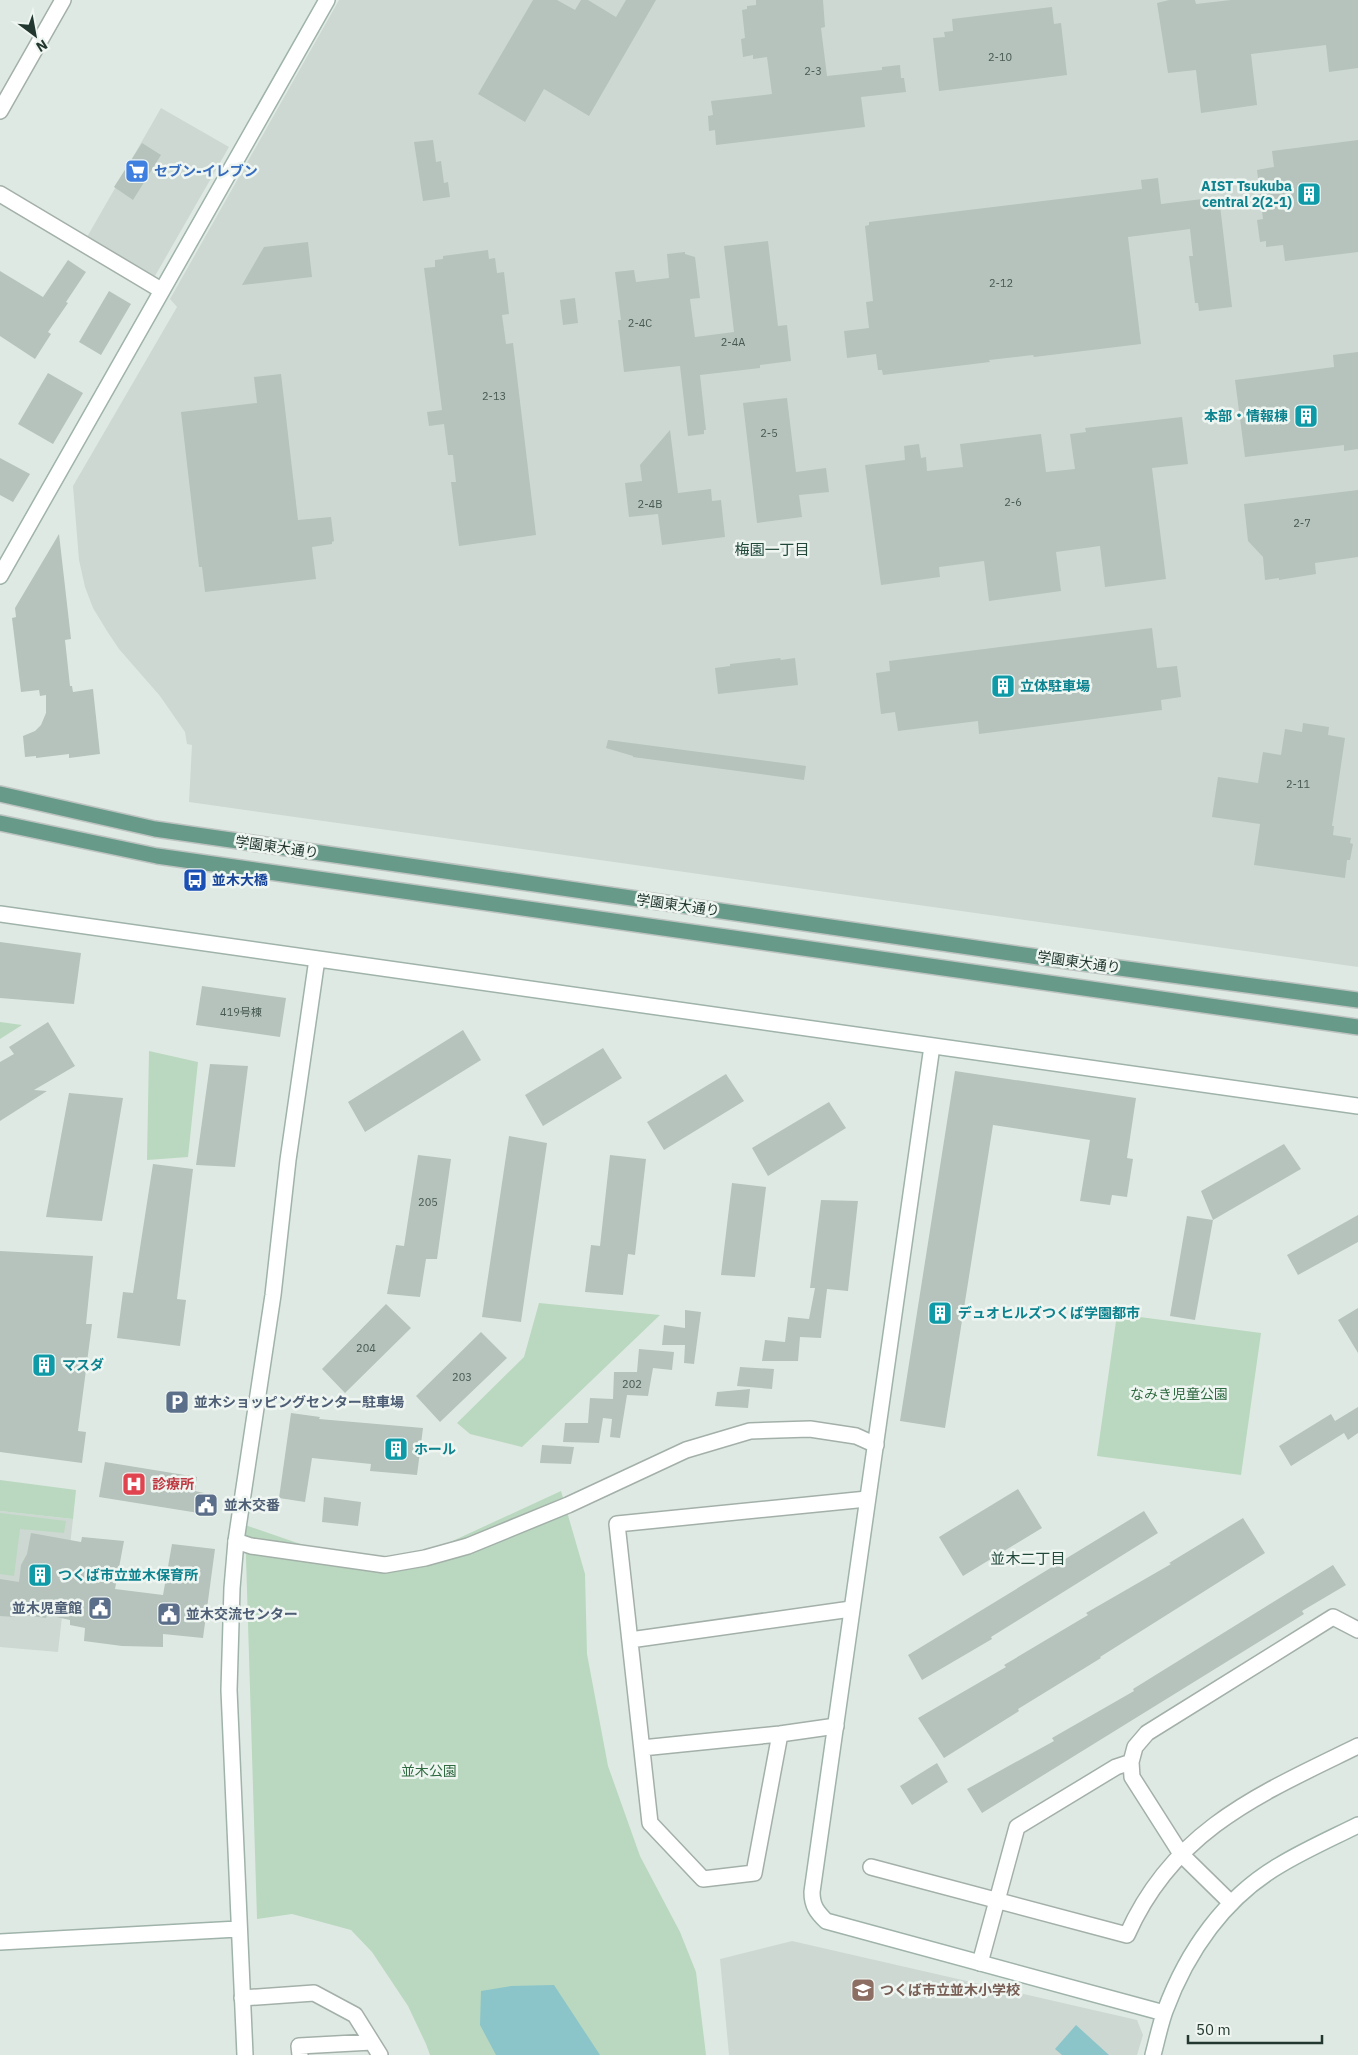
<svg xmlns="http://www.w3.org/2000/svg" width="1358" height="2055" viewBox="0 0 1358 2055" font-family="'IBM Plex Sans','Noto Sans JP',sans-serif">
	<style>
		.built { fill: #cdd8d2 }
		.green { fill: #b9d8bf }
		.water { fill: #8bc5c9 }
		.building { fill: #b5c3bc }
		.lines { fill: none; stroke-linecap: round; stroke-linejoin: round }
		.street-casing { stroke: #a3b0a9; stroke-width: 18 }
		.secondary-casing { stroke: #9fb3aa; stroke-width: 18 }
		.primary-casing { stroke: #bdc3c1; stroke-width: 18 }
		.street { stroke: #fff; stroke-width: 15 }
		.secondary { stroke: #fff; stroke-width: 15 }
		.primary { stroke: #679a89; stroke-width: 15 }
		.labels { text-anchor: middle; dominant-baseline: central; stroke-width: 5; stroke-linejoin: round; paint-order: stroke }
		.number-label { font-size: 11px; fill: #475a52 }
		.shop-label { font-size: 14px; font-weight: bold; fill: #366cbe; stroke: #eff6f2; text-anchor: start }
		.culture-label { font-size: 14px; font-weight: bold; fill: #0d838f; stroke: #eff6f2; text-anchor: start }
		.street-label { font-size: 14px; fill: #22372f; stroke: #eff6f2 }
		.transit-label { font-size: 14px; font-weight: bold; fill: #164399; stroke: #eff6f2; text-anchor: start }
		.park-label { font-size: 14px; fill: #306a41; stroke: #eff6f2 }
		.service-label { font-size: 14px; font-weight: bold; fill: #4e5e75; stroke: #eff6f2; text-anchor: start }
		.health-label { font-size: 14px; font-weight: bold; fill: #be3a42; stroke: #eff6f2; text-anchor: start }
		.education-label { font-size: 14px; font-weight: bold; fill: #785e54; stroke: #eff6f2; text-anchor: start }
		.neighbourhood-label { font-size: 15px; fill: #20473a; stroke: #eff6f2 }
	</style>
	<rect width="100%" height="100%" fill="#dfe9e3"/>
	<path class="built" d="M339 0H1358V967L189 802 192 745 187 744 185 732 160 696 119 649 107 631 93 608 85 587 79 560 73 486 177 307 170 299Z
		M161 108 229 147 155 276 87 237Z
		M0 1511 73 1519 58 1652 0 1647Z
		M792 1941 1137 2020 1143 2035 1137 2055H729L720 1959Z"/>
	<path class="green" d="M0 1022 22 1025 0 1039Z
		M149 1051 198 1062 188 1157 147 1160Z
		M539 1303 660 1315 522 1447 470 1434 457 1423 524 1357Z
		M1117 1314 1261 1333 1241 1475 1097 1456Z
		M0 1480 76 1490 73 1519 0 1511Z
		M561 1491 585 1574 587 1654 608 1766 640 1856 680 1932 696 1972 706 2055H430L426 2044 408 2006 372 1952 351 1930 292 1914 257 1919 245 1525 361 1565 420 1556Z
		M0 1513 66 1521 64 1533 20 1529 14 1576 0 1574Z"/>
	<path class="water" d="M554 1985 600 2055H496L480 2025 481 1991 511 1986Z
		M1076 2025 1109 2055H1062L1055 2049Z"/>
	<path class="building" d="M533 0H557L575 10 581 0H588L616 17 626 0H656L589 116 544 89 525 122 478 94Z
		M756 0H823L825 27 821 28 827 76 882 70V67L900 65 901 78H904L906 92 861 97 865 127 716 145 715 130 709 131 708 116 713 115 711 101 772 94 767 57 753 59V55L743 57 741 39 745 38 742 10 747 9V6L756 5Z
		M1169 0H1195L1196 4 1231 0H1358V68L1329 72 1326 45 1251 54 1257 105 1201 113 1196 70 1168 73 1157 3Z
		M1052 7 1054 24 1061 23 1067 75 939 91 933 38 945 37 944 32 953 31 952 19Z
		M433 140 436 162 441 161 444 183 448 182 450 197 423 201 414 142Z
		M1358 140V252L1285 261 1283 245 1266 247V241L1260 242 1257 220 1263 219 1257 170 1274 167 1272 151Z
		M142 143 161 155 133 200 114 187Z
		M1158 178 1161 204 1219 197 1232 307 1199 311 1198 303H1195L1189 256H1193L1190 229 1128 237 1141 344 1034 357 1033 355 989 360 990 362 883 375 882 370H878L876 354 847 358 844 331 869 328 866 302 873 301 865 226 869 225V222L1142 189 1141 180Z
		M768 241 778 326 787 325 791 361 760 365V368L700 375 706 430H704V434L688 436 680 366 624 372 618 320H621L615 272 634 270 636 282 669 278 667 254 685 252V254L695 257 700 298 690 299 695 337 734 332 724 246Z
		M308 242 312 277 242 285 264 247Z
		M488 250 489 259 495 258 497 273 504 272 509 314 502 315 506 344 513 343 536 535 459 546 451 482H456L453 455H448L444 424 429 426 427 412 442 410 424 268 435 267V260L443 259V256Z
		M68 260 86 272 66 302 68 303 48 332 51 334 35 359 0 336V271L43 297Z
		M109 291 131 304 101 355 79 342Z
		M575 298 578 323 563 325 560 300Z
		M1358 352V449L1344 451V445L1245 457 1235 380 1334 367 1333 355Z
		M48 373 83 393 53 444 18 424Z
		M281 374 298 520 331 517 334 541 332 542V544L312 547 316 579 205 592 202 567H199L181 412 257 403 254 377Z
		M787 398 796 472 826 468 829 492 799 495 802 517 757 523 743 403Z
		M1182 417 1188 464 1152 468 1166 579 1105 587 1100 546 1056 552 1061 591 989 601 984 561 939 567 940 577 881 585 865 465 905 460 904 446 919 444 921 458 926 457 927 471 963 467 960 444 1041 434 1046 472 1075 469 1070 434 1086 432 1085 428Z
		M670 430 678 493 711 489 712 501 721 500 725 537 662 545 658 514 629 517 625 483 642 481 640 465Z
		M0 458 30 474 13 502 0 495Z
		M1358 490V557L1315 563 1316 574 1279 580V578L1265 580 1263 557 1248 541 1244 504Z
		M59 534 71 639 65 640 70 686H72L73 692 93 689 100 754 69 758V754L36 758V756L25 757 23 736 35 731 41 725 46 713V695L40 696 39 690 21 692 12 618 16 617 15 608Z
		M1152 628 1157 668 1177 666 1181 697 1161 700 1162 710 979 734 978 721 898 731 895 712 881 714 876 673 890 671 889 661Z
		M780 658 781 660 795 658 798 685 718 694 715 668 730 666V664Z
		M1303 723 1329 727 1328 735 1345 738 1332 826H1334L1333 835 1351 838 1350 843 1353 844 1350 860H1347L1345 878 1254 865 1260 824 1212 817 1218 777 1258 783 1263 752 1281 755 1285 729 1302 732Z
		M608 740 806 766 804 780 633 757V756L606 748Z
		M0 942 81 953 74 1004 0 998Z
		M202 986 286 998 280 1037 196 1025Z
		M48 1022 75 1066 34 1090 47 1091 0 1121V1062L14 1054 9 1047Z
		M463 1030 481 1060 365 1132 348 1102Z
		M603 1048 622 1078 543 1126 525 1095Z
		M210 1064 248 1066 235 1167 196 1165Z
		M955 1071 1136 1098 1127 1158 1133 1159 1127 1197 1112 1195 1110 1205 1080 1201 1090 1140 993 1125 945 1428 900 1421Z
		M726 1074 744 1101 664 1150 647 1122Z
		M69 1093 123 1098 102 1221 46 1217Z
		M829 1102 846 1128 768 1176 752 1148Z
		M509 1136 547 1143 521 1322 482 1317Z
		M1284 1144 1301 1169 1213 1220 1201 1191Z
		M418 1155 451 1159 437 1259H426L420 1297 387 1294 396 1245 404 1246Z
		M610 1155 646 1159 635 1255 628 1254 623 1295 585 1292 591 1245 600 1246Z
		M153 1164 193 1169 177 1299 186 1300 180 1346 117 1338 123 1292 133 1293Z
		M732 1183 766 1187 755 1277 721 1275Z
		M821 1200 858 1201 848 1291 827 1289 821 1338 800 1337 798 1361H762L765 1340 785 1342 788 1317 809 1319 815 1288H810Z
		M1358 1215V1242L1298 1275 1287 1255Z
		M1187 1216 1213 1220 1195 1320 1170 1316Z
		M0 1251 93 1256 86 1324H92L78 1431 86 1432 82 1463 0 1452Z
		M386 1304 411 1328 345 1393 322 1369Z
		M1358 1308V1353L1338 1320Z
		M685 1310 701 1312 694 1364 684 1363 685 1345H662L664 1325 685 1328Z
		M481 1332 507 1358 440 1422 416 1396Z
		M639 1349 674 1352 672 1370 653 1368 648 1396 627 1395 620 1438 610 1437 612 1419 603 1418 599 1443 563 1442 565 1423H588L590 1398 613 1399 614 1372H637Z
		M740 1367 774 1369 772 1389 737 1386Z
		M750 1389 748 1408 715 1406 717 1392Z
		M1358 1407V1433L1348 1440 1344 1433 1291 1466 1279 1446 1331 1414 1335 1421Z
		M291 1413 320 1417 319 1419 423 1428 417 1475 370 1471 371 1464 312 1458 305 1502 279 1498Z
		M542 1445 574 1447 571 1464 540 1463Z
		M105 1462 197 1477 195 1491 204 1493 203 1495 214 1497 211 1515 99 1497Z
		M1018 1489 1042 1528 963 1576 939 1537Z
		M324 1497 361 1502 358 1526 322 1522Z
		M1144 1511 1158 1533 991 1637 992 1639 922 1680 908 1655Z
		M1243 1518 1265 1553 1100 1657 1101 1658 1018 1709 1019 1711 944 1758 918 1718 1006 1667 1004 1665 1088 1615 1086 1613 1171 1564 1169 1563Z
		M31 1533 81 1542 82 1537 124 1541 115 1589 163 1595 172 1544 215 1549 203 1638 163 1634V1647L122 1646 84 1641 85 1628 70 1625V1620L47 1615 46 1618 16 1614 15 1617 0 1616V1579L19 1582 21 1565 27 1554Z
		M1333 1565 1346 1585 1302 1611 1304 1614 982 1813 967 1789 1054 1741 1052 1738 1134 1691 1133 1689Z
		M937 1763 948 1782 912 1805 900 1786Z"/>
	<g class="lines">
		<g class="street-casing">
			<path id="street" d="M0 111 63 0
				M0 194 161 290
				M236 1541 251 1546 385 1565 425 1558 468 1546 568 1505 686 1450 750 1431 810 1429 856 1436 876 1445
				M630 1640 851 1609
				M780 1734 754 1873 703 1879 650 1823 617 1524 867 1499
				M642 1748 780 1734 836 1726
				M871 1867 1127 1935C1174 1829 1260 1794 1358 1746
				M1231 1903 1181 1854 1132 1777 1131 1762 1135 1747 1147 1733 1333 1617 1358 1630
				M980 1963 1017 1827 1116 1767 1131 1762
				M242 1998 314 1993 355 2015 380 2055
				M300 2055 299 2046 372 2042"/>
		</g>
		<g class="secondary-casing">
			<path id="secondary" d="M0 576 327 0
				M0 914 1358 1106
				M932 1046 812 1892C812 1906 817 1912 826 1921L1164 2013
				M0 1942 238 1929
				M245 2055 229 1690 232 1588 236 1541 273 1295 288 1160 317 959
				M1153 2055C1157 2040 1160 2025 1165 2011 1187 1951 1225 1897 1280 1865 1305 1850 1332 1838 1358 1825"/>
		</g>
		<g class="primary-casing">
			<path id="primary" d="M0 794 155 829 1045 958 1358 1000
				M0 823 157 856 1358 1027"/>
		</g>
		<use href="#street" class="street"/>
		<use href="#secondary" class="secondary"/>
		<use href="#primary" class="primary"/>
	</g>
	<defs>
		<g id="supermarket-square" transform="scale(1.25)"><rect x="-9" y="-9" width="18" height="18" rx="4" fill="#3f7fe0" stroke="#eff6f2"/><path d="M-6-5.5h2.5l.6 2H6L4.5 2H-2.5L-4.4-4H-6ZM-1.5 3.2a1.3 1.3 0 1 0 .1 0ZM3 3.2a1.3 1.3 0 1 0 .1 0Z" fill="#fff"/></g>
		<g id="building-square" transform="scale(1.25)"><rect x="-9" y="-9" width="18" height="18" rx="4" fill="#0f9aa8" stroke="#eff6f2"/><path d="M-4-6H4V6H1V3H-1V6H-4ZM-2.5-4.3h1.7v1.8h-1.7ZM.8-4.3h1.7v1.8H.8ZM-2.5-1h1.7V.8h-1.7ZM.8-1h1.7V.8H.8Z" fill="#fff"/></g>
		<g id="bus-square" transform="scale(1.25)"><rect x="-9" y="-9" width="18" height="18" rx="4" fill="#1a4fb4" stroke="#eff6f2"/><path d="M-5-6H5V4H4V6H2V4H-2V6H-4V4H-5ZM-3.5-4V0h7V-4ZM-3.5 1.2v1.5H-2V1.2ZM2 1.2v1.5H3.5V1.2Z" fill="#fff"/></g>
		<g id="parking-square" transform="scale(1.25)"><rect x="-9" y="-9" width="18" height="18" rx="4" fill="#5c6f8a" stroke="#eff6f2"/><path d="M-3.5-5.5H1a3.5 3.5 0 0 1 0 7H-1V5.5H-3.5ZM-1-3.4V-.6H.8a1.4 1.4 0 0 0 0-2.8Z" fill="#fff"/></g>
		<g id="hospital-square" transform="scale(1.25)"><rect x="-9" y="-9" width="18" height="18" rx="4" fill="#e0444e" stroke="#eff6f2"/><path d="M-5-5h3v3.5h4V-5h3V5h-3V1.5h-4V5h-3Z" fill="#fff"/></g>
		<g id="civic-square" transform="scale(1.25)"><rect x="-9" y="-9" width="18" height="18" rx="4" fill="#5c6f8a" stroke="#eff6f2"/><path d="M-.6-6.5H3V-4.5H.6V-3L4-1V1h2V6H-6V1h2V-1L-.6-3ZM-1.2 2.5V6h2.4V2.5Z" fill="#fff"/></g>
		<g id="school-square" transform="scale(1.25)"><rect x="-9" y="-9" width="18" height="18" rx="4" fill="#8d6e63" stroke="#eff6f2"/><path d="M0-5L7-2L0 1L-7-2ZM-4 1L0 2.5L4 1V4Q0 6-4 4Z" fill="#fff"/></g>
	</defs>
	<g fill-rule="evenodd">
		<use href="#supermarket-square" x="137" y="171"/>
		<use href="#building-square" x="1309" y="194"/>
		<use href="#building-square" x="1306" y="416"/>
		<use href="#building-square" x="1003" y="686"/>
		<use href="#bus-square" x="195" y="880"/>
		<use href="#building-square" x="940" y="1313"/>
		<use href="#building-square" x="44" y="1365"/>
		<use href="#parking-square" x="177" y="1402"/>
		<use href="#building-square" x="396" y="1449"/>
		<use href="#hospital-square" x="134" y="1484"/>
		<use href="#civic-square" x="206" y="1505"/>
		<use href="#building-square" x="40" y="1575"/>
		<use href="#civic-square" x="100" y="1608"/>
		<use href="#civic-square" x="169" y="1614"/>
		<use href="#school-square" x="863" y="1990"/>
	</g>
	<g class="labels">
		<g class="number-label">
			<text x="1000" y="57">2-10</text>
			<text x="813" y="71">2-3</text>
			<text x="1001" y="283">2-12</text>
			<text x="640" y="323">2-4C</text>
			<text x="733" y="342">2-4A</text>
			<text x="494" y="396">2-13</text>
			<text x="769" y="433">2-5</text>
			<text x="1013" y="502">2-6</text>
			<text x="650" y="504">2-4B</text>
			<text x="1302" y="523">2-7</text>
			<text x="1298" y="784">2-11</text>
			<text x="241" y="1012">419号棟</text>
			<text x="428" y="1202">205</text>
			<text x="366" y="1348">204</text>
			<text x="462" y="1377">203</text>
			<text x="632" y="1384">202</text>
		</g>
		<g class="shop-label">
			<text x="154" y="171">セブン-イレブン</text>
		</g>
		<g class="culture-label">
			<text x="1292" y="186" text-anchor="end">AIST Tsukuba<tspan x="1292" dy="16">central 2(2-1)</tspan></text>
			<text x="1288" y="416" text-anchor="end">本部・情報棟</text>
			<text x="1020" y="686">立体駐車場</text>
			<text x="958" y="1313">デュオヒルズつくば学園都市</text>
			<text x="62" y="1365">マスダ</text>
			<text x="414" y="1449">ホール</text>
			<text x="58" y="1575">つくば市立並木保育所</text>
		</g>
		<g class="street-label">
			<text transform="translate(277 847) rotate(8)">学園東大通り</text>
			<text transform="translate(678 905) rotate(8)">学園東大通り</text>
			<text transform="translate(1079 962) rotate(8)">学園東大通り</text>
		</g>
		<g class="transit-label">
			<text x="212" y="880">並木大橋</text>
		</g>
		<g class="park-label">
			<text x="1179" y="1394">なみき児童公園</text>
			<text x="429" y="1771">並木公園</text>
		</g>
		<g class="service-label">
			<text x="194" y="1402">並木ショッピングセンター駐車場</text>
			<text x="224" y="1505">並木交番</text>
			<text x="82" y="1608" text-anchor="end">並木児童館</text>
			<text x="186" y="1614">並木交流センター</text>
		</g>
		<g class="health-label">
			<text x="152" y="1484">診療所</text>
		</g>
		<g class="education-label">
			<text x="880" y="1990">つくば市立並木小学校</text>
		</g>
		<g class="neighbourhood-label">
			<text x="772" y="549">梅園一丁目</text>
			<text x="1028" y="1558">並木二丁目</text>
		</g>
	</g>
	<g transform="translate(35 35) rotate(148)" stroke="#eff6f2" stroke-width="4" paint-order="stroke">
	<path d="M0-4L9 19L0 12L-9 19Z" fill="#22372f"/>
	<text y="-8" font-size="14" font-weight="bold" text-anchor="middle" fill="#22372f">N</text>
	</g>
	<path d="M1188 2035v8h134v-8" fill="none" stroke="#22372f" stroke-width="2.5"/>
	<text x="1196" y="2035" font-size="15" fill="#22372f" stroke="#eff6f2" stroke-width="4" paint-order="stroke">50 m</text>
</svg>
